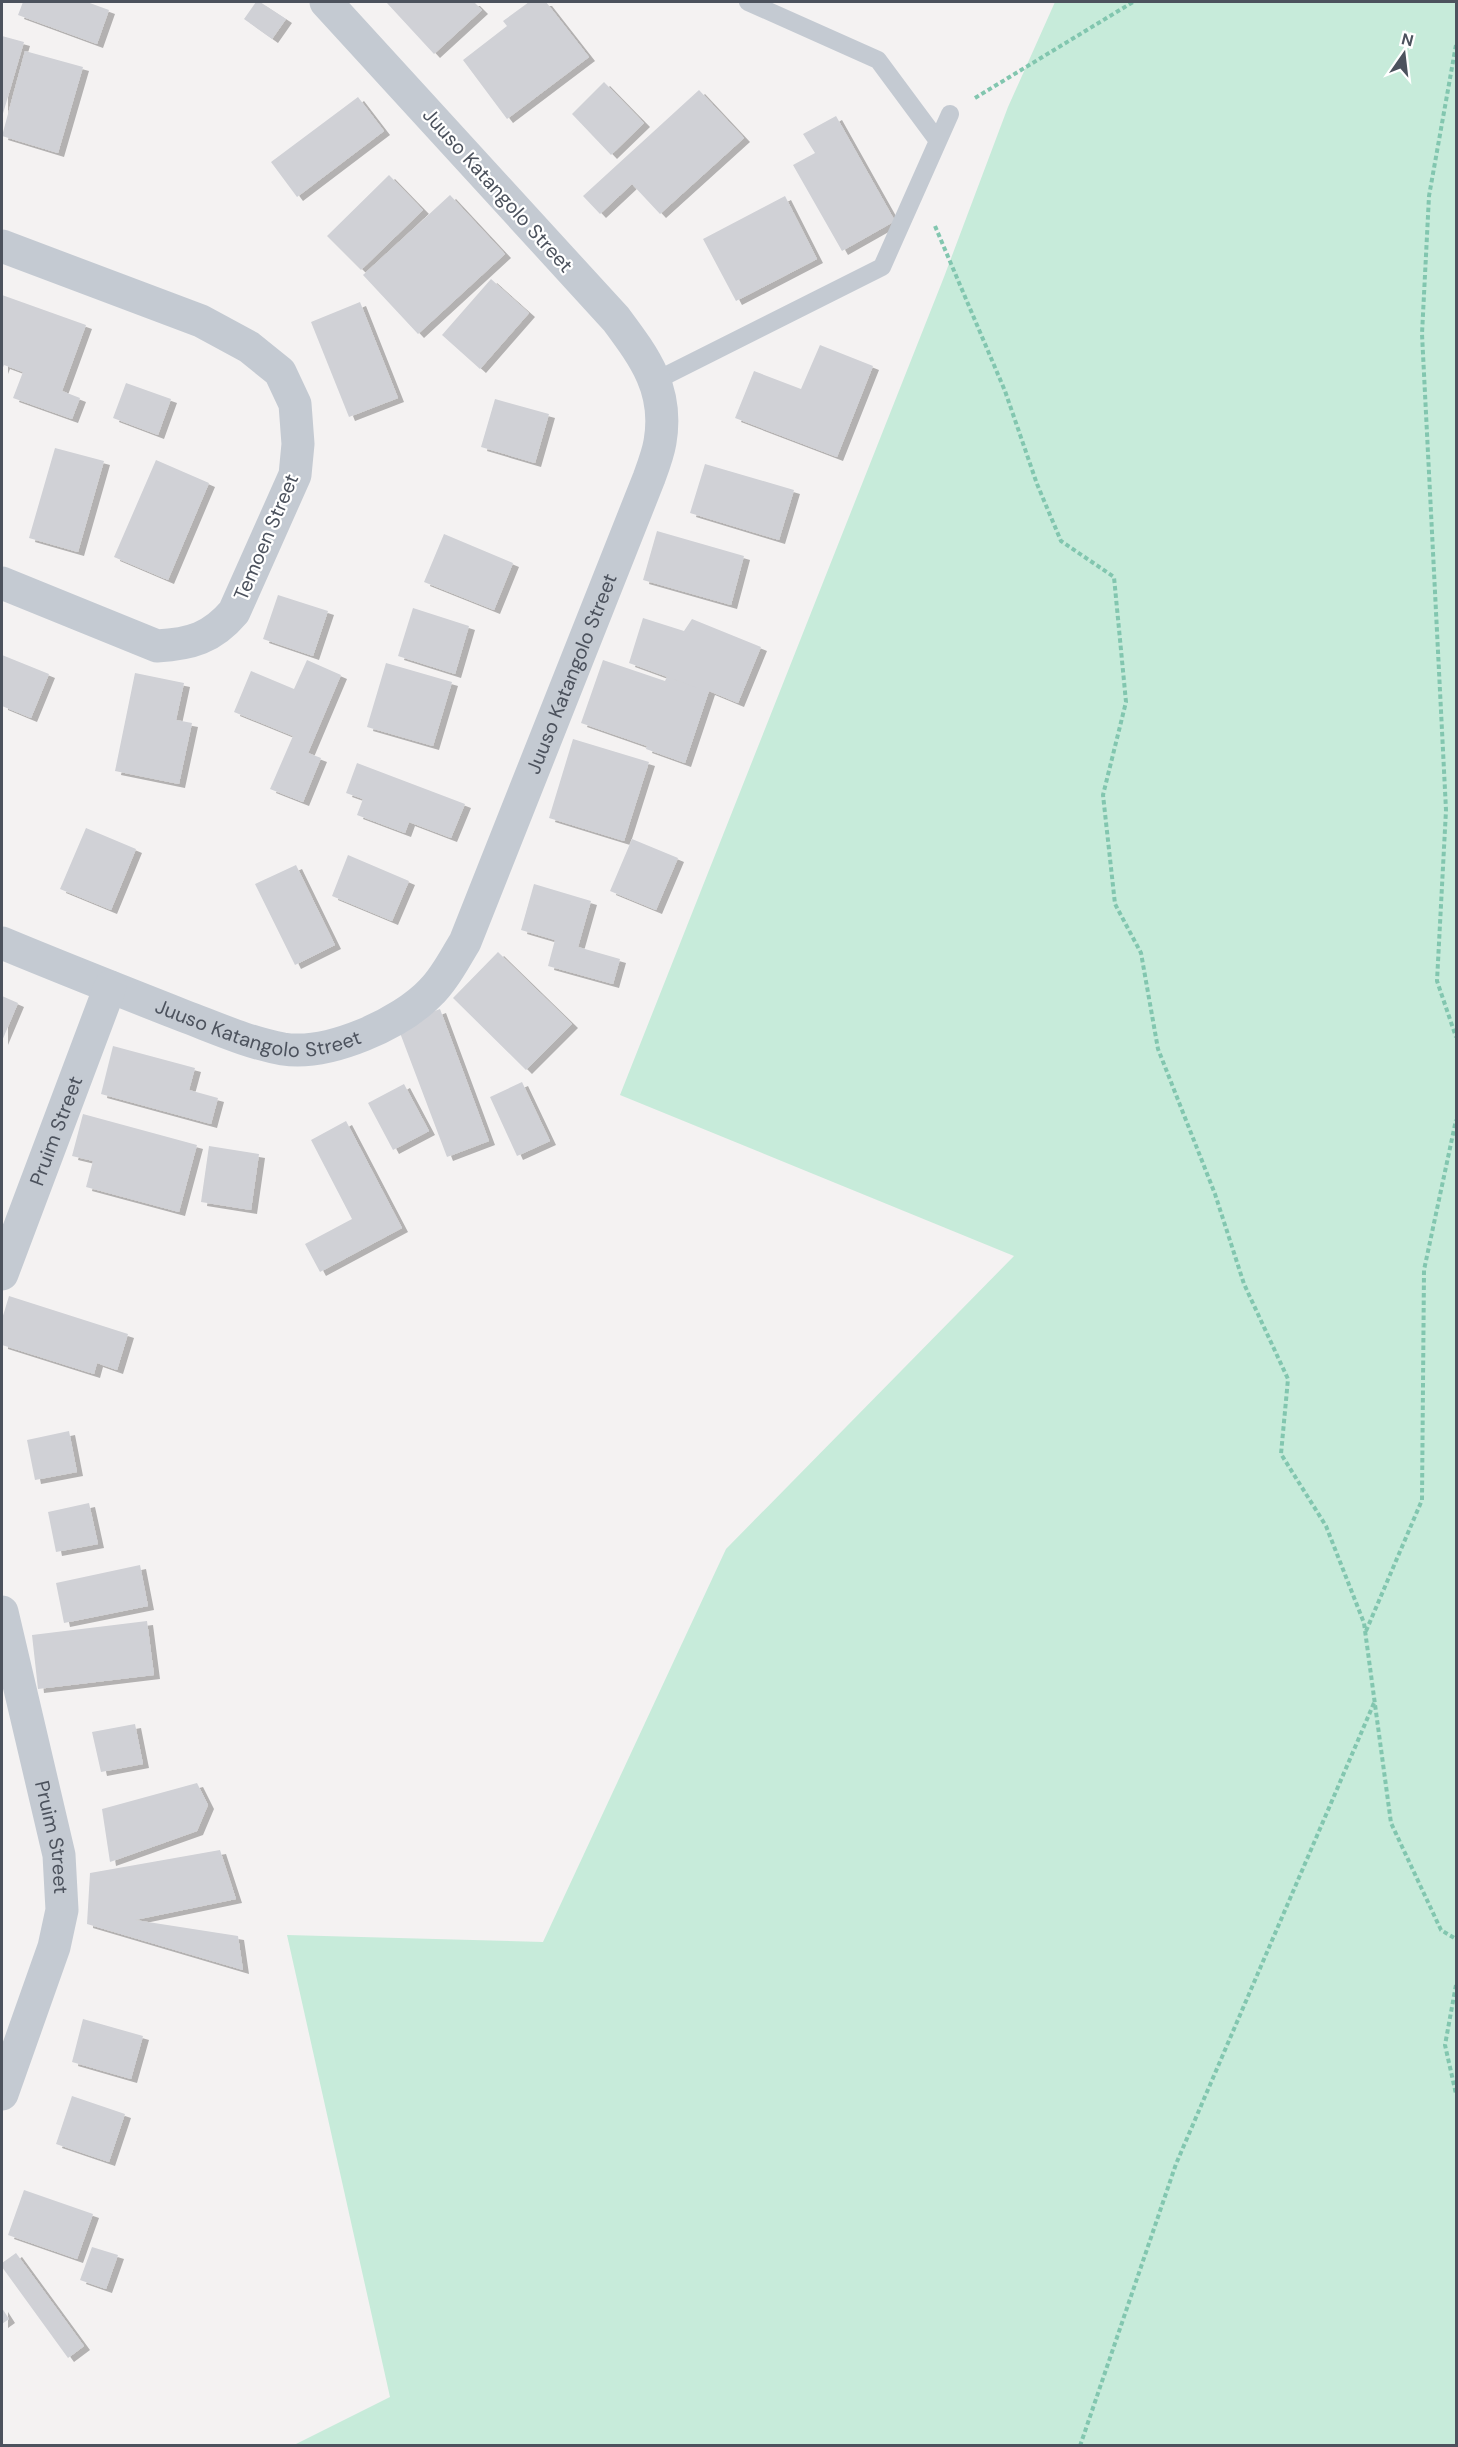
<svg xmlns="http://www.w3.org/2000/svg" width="1458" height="2447" viewBox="0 0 1458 2447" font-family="'DM Sans',sans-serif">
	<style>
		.green { fill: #c7ebda }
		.building { fill: #d0d1d6; filter: url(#shadow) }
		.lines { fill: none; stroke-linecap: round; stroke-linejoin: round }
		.path { stroke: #82c6af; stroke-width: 4; stroke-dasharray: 4.5 3; stroke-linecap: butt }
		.lane { stroke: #c4cad2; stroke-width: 18 }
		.street { stroke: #c4cad2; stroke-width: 33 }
		.labels { text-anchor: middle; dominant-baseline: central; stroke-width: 4.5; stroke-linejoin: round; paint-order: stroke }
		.street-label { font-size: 20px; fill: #4c525d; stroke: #fff }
	</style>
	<defs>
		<filter id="shadow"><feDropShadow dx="6" dy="4" stdDeviation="0" flood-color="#0004"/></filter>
	</defs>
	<rect width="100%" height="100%" fill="#f4f2f2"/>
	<path class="green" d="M1055 2H1456V2445H294L390 2397 287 1935 543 1942 726 1549 1014 1256 620 1095 944 277 1008 107Z"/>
	<path class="building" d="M23 2H87L109 10 97 44 18 15Z
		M256 2H260L286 19 272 39 244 19Z
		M386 2H474L482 10 434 54Z
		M529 2H546L589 57 507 119 463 60 507 26 503 21Z
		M2 36 24 42 2 117Z
		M25 51 83 67 58 153 2 136Z
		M604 82 644 123 611 155 572 114Z
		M699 90 744 138 660 214 632 184 600 214 583 196Z
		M358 97 384 131 297 197 271 162Z
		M836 116 895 221 842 251 793 165 815 153 803 134Z
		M389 175 423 210 361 270 327 236Z
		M450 195 505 254 418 334 363 275Z
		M785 196 817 259 736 301 703 239Z
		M491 279 529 313 480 369 442 335Z
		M2 295 86 325 62 391 80 398 72 419 13 398 23 372 4 365 2 370Z
		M360 302 398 398 349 417 311 322Z
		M820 345 873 366 837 457 735 418 754 371 801 389Z
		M126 383 171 399 158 435 113 418Z
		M495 399 549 414 535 463 481 447Z
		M55 448 104 461 78 552 29 538Z
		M156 460 209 483 168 580 114 557Z
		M705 464 794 490 779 540 690 513Z
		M657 531 744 556 731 605 643 580Z
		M444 534 513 563 494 610 424 582Z
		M278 595 328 611 313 656 263 639Z
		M413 608 469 626 455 674 398 656Z
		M643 618 684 631 692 619 761 647 738 703 709 691 685 763 646 749 647 746 581 723 603 660 665 681 667 677 706 691 629 663Z
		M2 655 49 674 31 718 2 706Z
		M307 660 341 675 308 753 321 758 303 802 270 789 293 736 234 712 251 671 294 689Z
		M386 663 452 682 433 746 367 727Z
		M135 673 184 683 176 720 192 723 179 784 115 771Z
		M573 739 649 762 624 841 549 818Z
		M357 763 465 804 451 838 409 822 405 833 357 815 363 799 346 793Z
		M86 828 136 849 111 910 60 889Z
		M632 839 678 858 656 910 610 891Z
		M348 855 409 881 392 921 332 896Z
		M296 865 335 945 295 965 255 884Z
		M534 884 591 901 578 947 620 959 613 984 548 966 555 940 521 930Z
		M498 952 572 1024 526 1070 453 998Z
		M2 996 18 1003 2 1041Z
		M440 1009 489 1141 447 1157 397 1025Z
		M113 1046 195 1068 189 1090 218 1098 211 1124 101 1094Z
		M522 1082 550 1141 517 1156 490 1097Z
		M404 1084 429 1131 393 1150 368 1103Z
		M83 1114 197 1145 179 1212 86 1187 93 1161 72 1156Z
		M346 1121 402 1228 320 1272 305 1244 352 1219 311 1140Z
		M209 1146 259 1154 251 1210 201 1202Z
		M9 1296 128 1334 117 1370 97 1363 94 1374 2 1345V1319Z
		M69 1431 77 1472 35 1480 27 1440Z
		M89 1503 98 1544 56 1552 48 1512Z
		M140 1565 148 1606 64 1623 56 1583Z
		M147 1621 154 1675 38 1689 32 1635Z
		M135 1724 143 1764 101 1772 92 1732Z
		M197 1783 208 1805 197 1831 110 1862 102 1809Z
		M220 1850 236 1899 135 1920 238 1936 243 1970 87 1924 90 1873Z
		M83 2019 143 2036 131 2079 72 2062Z
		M72 2096 125 2114 109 2162 56 2144Z
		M24 2190 93 2214 77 2259 8 2235Z
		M92 2247 118 2255 106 2289 80 2280Z
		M16 2253 84 2346 68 2358 2 2267V2263Z
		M2 2308 9 2319 2 2324Z"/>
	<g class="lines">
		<path class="path" d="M1456 45 1429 196 1422 334 1446 810 1437 981 1456 1037
			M975 98 1133 2
			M935 226 1005 391 1037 484 1061 541 1114 577 1126 702 1103 795 1115 904 1141 953 1158 1049 1215 1194 1244 1284 1288 1379 1281 1454 1326 1526 1364 1623 1391 1823 1441 1930 1456 1939
			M1366 1631 1422 1500 1424 1270 1456 1120
			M1456 1985 1445 2045 1456 2094
			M1080 2446 1176 2164 1374 1703"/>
		<path class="lane" d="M748 2 878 60 938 141
			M657 380 882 267 950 114"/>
		<g class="street">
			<path d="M2 246 201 321 249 347 280 372 295 404 298 444 295 475 234 612C212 638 191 644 157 646L2 583"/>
			<path id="s1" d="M2 943C62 968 123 992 184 1016 216 1028 249 1043 283 1049 329 1056 401 1024 432 991 446 977 455 958 465 942L649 478C653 467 658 454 660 442 669 390 645 358 616 319L326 2"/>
			<path id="s2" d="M2 1274 110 987"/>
			<path id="s3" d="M2 1612 59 1855 62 1910 54 1947 2 2094"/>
		</g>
	</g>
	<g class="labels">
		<g class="street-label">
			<text transform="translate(498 190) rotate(48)">Juuso Katangolo Street</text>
			<text transform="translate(266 537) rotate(-67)">Temoen Street</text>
			<text stroke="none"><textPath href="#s1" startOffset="813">Juuso Katangolo Street</textPath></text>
			<text stroke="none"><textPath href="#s1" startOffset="273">Juuso Katangolo Street</textPath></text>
			<text stroke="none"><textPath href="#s2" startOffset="153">Pruim Street</textPath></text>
			<text stroke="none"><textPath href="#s3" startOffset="231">Pruim Street</textPath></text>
		</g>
	</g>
	<rect width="1458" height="2447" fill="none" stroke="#4c525d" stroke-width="6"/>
	<g transform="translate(1404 54) rotate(14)" stroke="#ffffff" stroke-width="4.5" paint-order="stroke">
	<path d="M0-4.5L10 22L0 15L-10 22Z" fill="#4c525d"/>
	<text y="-9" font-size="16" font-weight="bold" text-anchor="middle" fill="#4c525d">N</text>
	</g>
</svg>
